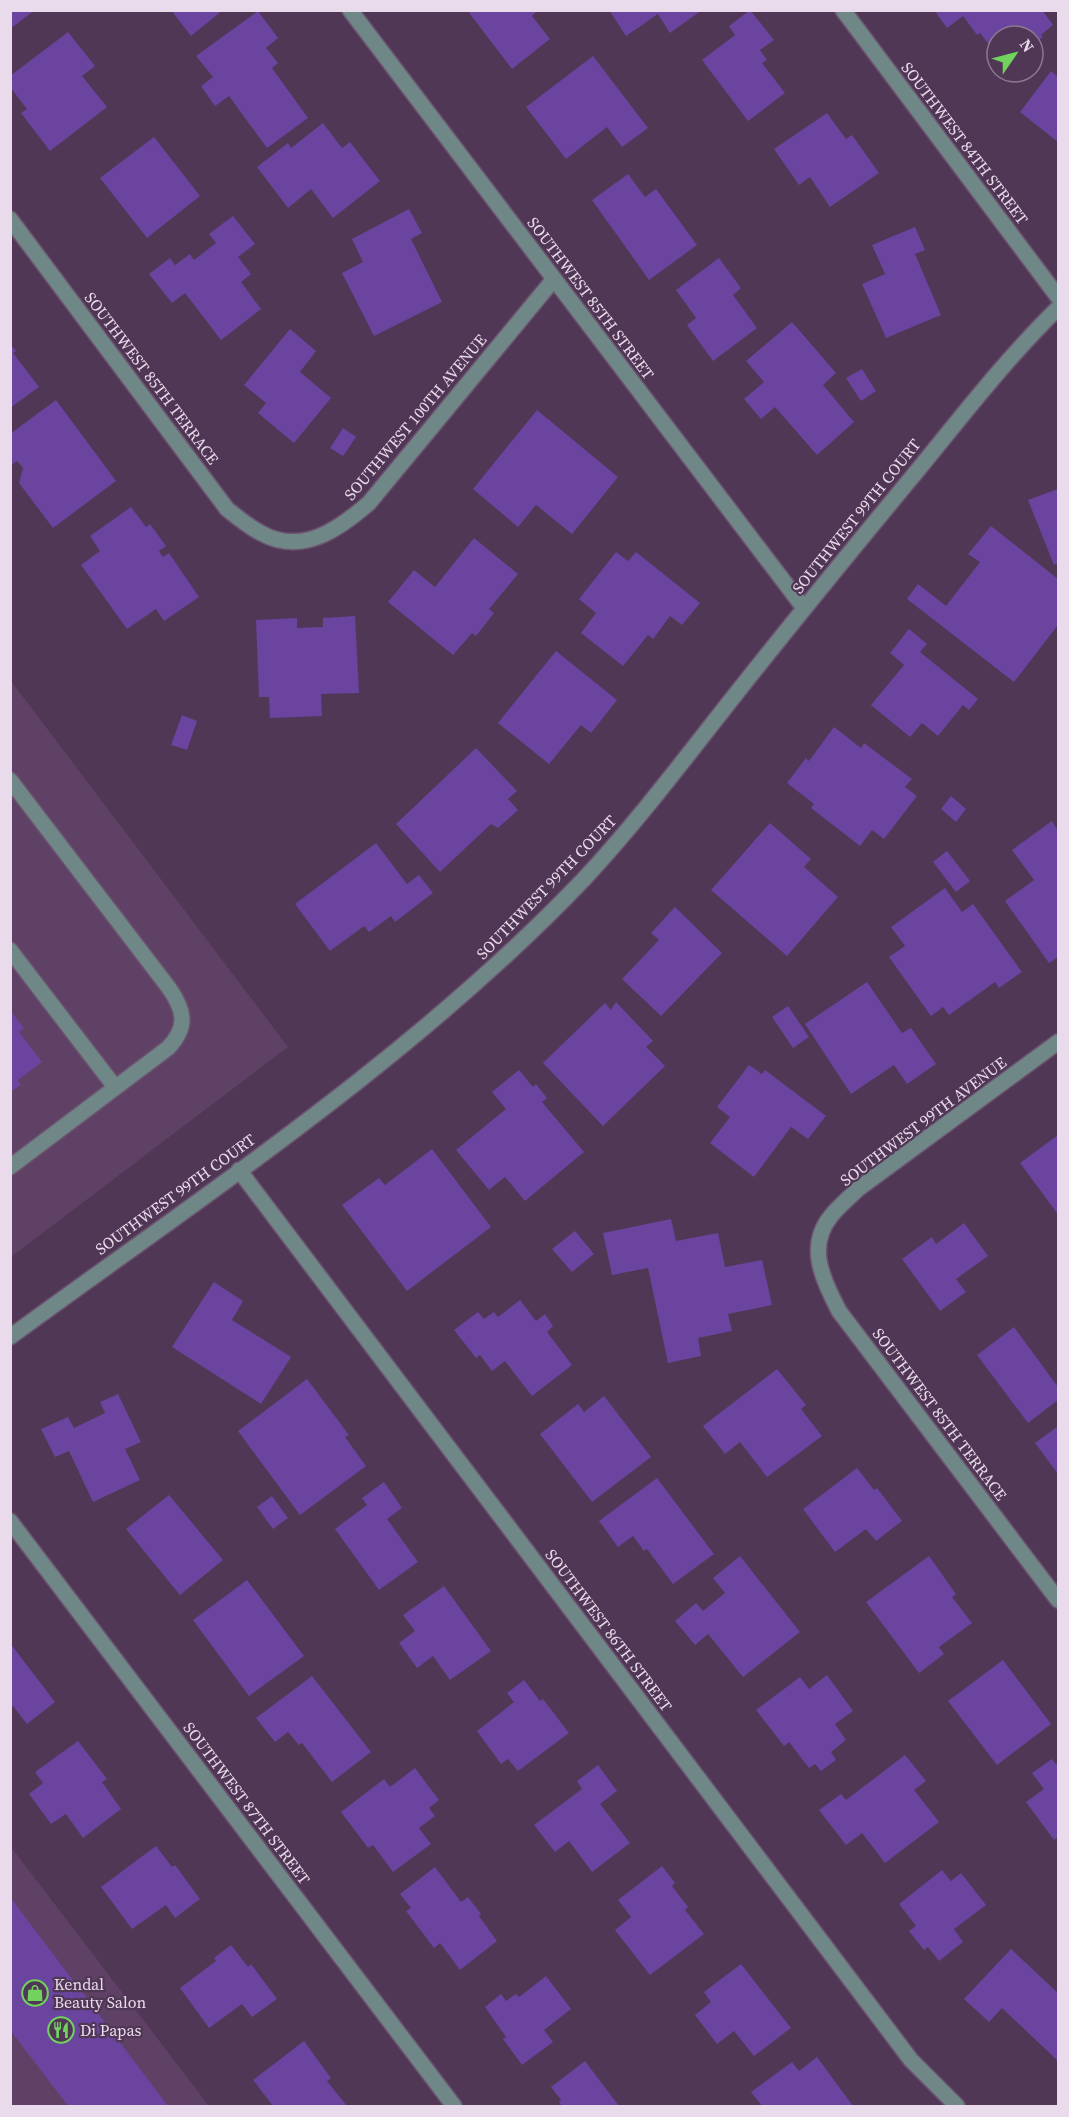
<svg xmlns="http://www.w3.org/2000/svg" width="1069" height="2117" viewBox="0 0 1069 2117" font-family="'Source Serif 4',serif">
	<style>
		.built { fill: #5e4164 }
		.building { fill: #6a449e }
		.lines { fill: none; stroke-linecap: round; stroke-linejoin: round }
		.minor-casing { stroke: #6c5470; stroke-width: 18 }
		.minor { stroke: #708788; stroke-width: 15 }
		.labels { text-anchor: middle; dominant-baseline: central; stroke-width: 4.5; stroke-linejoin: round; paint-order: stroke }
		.street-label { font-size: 16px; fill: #e9daec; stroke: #503755 }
		.poi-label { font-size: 16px; fill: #e9daec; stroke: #503755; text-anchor: start }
	</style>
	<rect width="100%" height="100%" fill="#503755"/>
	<path class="built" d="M11 681 288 1047 11 1257Z
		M11 1847 209 2106H11Z"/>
	<path class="building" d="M10 10H35L10 29Z
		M171 10H223L191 36Z
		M467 10H538L532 16 550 39 512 69Z
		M609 10H702L670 33 658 14 626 36Z
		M750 10 774 40 760 50 767 60 762 63 785 93 748 121 702 60 735 35 729 26Z
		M934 10H1042L1053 25 1041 35 1043 37 1033 44V36H997V55L980 33 977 35 963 16 947 28Z
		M258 11 278 38 266 48 278 63 272 68 308 118 267 148 229 96 215 106 201 86 213 77 196 56Z
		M68 32 95 66 82 76 107 107 50 151 21 113 27 109 10 87V76Z
		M593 56 648 128 622 147 607 127 566 159 526 107Z
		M1051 71 1058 77V142L1020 112Z
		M827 113 846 139 852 135 879 173 830 207 810 177 799 185 774 149Z
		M323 123 342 148 350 142 380 181 333 218 311 189 288 208 257 167 288 143 291 148Z
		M154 137 200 196 147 238 100 178Z
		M628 174 645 197 656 189 697 245 649 280 592 200Z
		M409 209 422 233 411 239 442 302 374 336 342 273 363 262 352 239Z
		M233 216 255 244 238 257 251 274 241 282 261 309 221 340 185 293 172 303 149 274 170 258 175 265 190 254 194 260 216 243 209 234Z
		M915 227 925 250 915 254 941 315 886 338 862 284 885 274 872 245Z
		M719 258 741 288 733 295 757 328 713 361 687 325 696 318 676 290Z
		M792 322 836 373 823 385 854 422 817 455 775 407 761 419 744 399 764 382 746 361Z
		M290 329 316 351 300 372 331 398 294 443 258 413 266 403 244 385Z
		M10 344 16 351 13 353 39 387 10 408Z
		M862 369 876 391 861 401 846 378Z
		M56 400 116 481 53 528 19 483 23 468 17 461 10 466V434Z
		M537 410 618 477 572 534 536 505 518 527 473 489Z
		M343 428 356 437 343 456 330 448Z
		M1058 489V563L1054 565 1028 500Z
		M131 507 146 527 150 524 166 546 159 551 163 557 169 553 199 597 164 621 156 609 127 629 81 565 100 551 90 536Z
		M991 526 1058 579V625L1014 682 907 599 918 584 946 606 980 562 968 554Z
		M474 538 518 574 489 609 494 613 476 636 472 633 453 655 388 602 414 570 435 587Z
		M616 552 628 561 636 552 700 603 682 625 670 616 653 639 648 635 623 666 581 633 596 613 579 599Z
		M355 616 359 693 321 694 322 716 270 718 269 697H259L256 620 297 618V628L323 627V618Z
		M909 629 927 644 920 652 978 699 969 710 963 705 938 736 922 723 910 737 871 705 904 665 890 653Z
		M556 651 617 700 591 733 581 725 549 764 498 723Z
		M182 715 197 721 187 750 171 745Z
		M834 727 861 748 864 743 912 779 905 787 917 796 884 839 872 830 860 846 811 808 814 804 787 783 806 758 809 761Z
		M476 748 517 791 508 799 518 810 498 828 491 824 440 872 396 824Z
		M951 796 966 809 956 822 941 809Z
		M1052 821 1058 831V957L1049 963 1005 901 1034 880 1012 850Z
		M770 823 811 859 804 867 838 897 787 956 711 890Z
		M376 843 407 884 419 875 433 893 395 922 391 916 369 932 364 926 330 951 295 904Z
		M947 851 970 881 956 892 933 862Z
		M945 888 962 912 973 904 1022 972 999 988 995 982 949 1015 943 1007 931 1016 889 957 905 946 891 927Z
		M675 907 722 953 661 1016 622 979 659 940 651 933Z
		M867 982 902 1033 911 1028 936 1064 907 1084 894 1065 851 1094 805 1024Z
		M616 1002 653 1041 646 1047 665 1066 603 1126 543 1063 605 1003 611 1010Z
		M788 1006 809 1037 793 1048 772 1017Z
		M10 1010 24 1028 19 1032 42 1062 18 1080 21 1085 10 1092Z
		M749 1065 762 1074 765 1070 826 1116 808 1139 791 1127 754 1177 710 1143 730 1117 717 1107Z
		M519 1070 533 1087 536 1084 547 1098 542 1102 584 1152 525 1201 505 1177 489 1190 456 1150 506 1109 492 1092Z
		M1058 1135V1211L1057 1213 1020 1163Z
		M432 1149 491 1227 407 1291 342 1205 379 1178 385 1185Z
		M671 1219 676 1241 718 1233 725 1267 762 1260 772 1305 728 1314 732 1331 698 1338 701 1356 668 1363 648 1268 612 1275 603 1233Z
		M964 1223 988 1256 956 1279 966 1292 940 1311 902 1259 932 1237 936 1244Z
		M575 1231 594 1254 572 1272 552 1249Z
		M214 1282 243 1301 232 1320 291 1357 261 1404 172 1347Z
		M520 1300 536 1321 545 1314 553 1326 547 1332 572 1365 532 1396 505 1361 492 1371 480 1355 476 1358 454 1330 478 1312 484 1319 494 1312 498 1317Z
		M1014 1327 1058 1387V1400L1028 1423 977 1355Z
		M777 1369 806 1405 801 1409 822 1436 767 1477 740 1442 725 1454 703 1426Z
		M307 1379 349 1435 345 1437 366 1466 300 1515 238 1431Z
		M118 1394 141 1442 125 1449 140 1480 93 1502 69 1451 55 1457 41 1429 68 1417 74 1428 105 1413 100 1402Z
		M604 1396 651 1457 592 1502 540 1434 578 1404 584 1412Z
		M1057 1427 1058 1429V1474L1035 1443Z
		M857 1468 874 1490 877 1488 902 1521 876 1541 866 1529 835 1552 803 1509Z
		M657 1478 714 1554 673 1584 647 1549 644 1551 633 1536 618 1547 599 1521Z
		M384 1482 402 1508 387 1519 418 1562 379 1590 335 1529 367 1505 362 1498Z
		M169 1495 223 1560 180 1595 126 1529Z
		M272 1496 288 1518 273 1529 257 1507Z
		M740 1556 800 1632 743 1677 708 1634 695 1645 675 1621 696 1603 703 1611 725 1593 713 1578Z
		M929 1556 956 1594 952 1597 972 1623 939 1647 944 1654 919 1673 866 1602Z
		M247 1580 304 1656 249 1696 193 1620Z
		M444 1586 491 1651 450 1680 433 1656 417 1668 399 1643 415 1631 403 1615Z
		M10 1643 55 1702 27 1724 13 1706 10 1708Z
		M1003 1660 1051 1724 997 1765 948 1701Z
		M827 1675 853 1711 835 1724 846 1740 831 1752 836 1760 821 1771 815 1764 809 1768 789 1742 784 1746 756 1710 800 1677 809 1689Z
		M312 1676 371 1752 332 1782 302 1743 299 1745 288 1732 275 1742 256 1718Z
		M524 1680 540 1701 543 1699 569 1733 518 1771 508 1759 501 1764 477 1731 514 1702 507 1693Z
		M78 1741 107 1779 102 1782 121 1809 83 1838 66 1814 51 1824 29 1794 43 1783 35 1772Z
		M905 1755 926 1781 914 1790 939 1822 885 1863 862 1833 846 1845 819 1810 841 1794 846 1800Z
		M1052 1759 1056 1764 1058 1762V1837L1054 1840 1026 1802 1044 1789 1032 1773Z
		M598 1765 617 1791 600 1804 630 1843 592 1872 569 1841 555 1852 534 1825 582 1789 577 1781Z
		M415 1768 439 1800 429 1808 435 1816 419 1828 431 1844 393 1872 373 1845 368 1848 341 1812 384 1779 390 1787Z
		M156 1846 172 1867 175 1865 200 1899 175 1918 166 1905 132 1929 101 1887Z
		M662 1866 675 1883 672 1886 688 1907 685 1910 704 1934 650 1975 615 1930 631 1917 618 1900Z
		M435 1867 461 1902 468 1897 481 1914 479 1916 497 1941 460 1970 440 1943 434 1948 406 1911 411 1908 400 1894Z
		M942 1870 951 1881 961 1873 986 1905 954 1929 963 1942 939 1961 928 1947 924 1950 909 1931 916 1926 899 1904Z
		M10 1897 168 2106H68L10 2030Z
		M231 1945 248 1967 251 1964 277 1999 252 2017 242 2004 209 2028 180 1988 216 1961 214 1958Z
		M1011 1949 1058 1993V2061L1002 2008 989 2022 964 1999Z
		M741 1964 791 2028 754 2056 734 2031 717 2044 695 2015 711 2002 704 1992Z
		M546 1976 571 2009 544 2030 553 2042 522 2065 503 2039 506 2037 485 2007 501 1994 506 2001 516 1994 519 1997Z
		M304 2041 331 2078 327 2081 347 2106H273L253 2080Z
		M817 2057 853 2106H762L751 2092 792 2062 799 2071Z
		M585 2061 619 2106H562L559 2102 561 2100 551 2087Z"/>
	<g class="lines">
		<g class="minor-casing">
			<path id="minor" d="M350 10 804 608
				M843 10 1058 297
				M10 219 227 509C238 518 249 527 261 533 302 556 339 529 369 503L554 279
				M10 780 169 988C185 1011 188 1027 168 1048L10 1167
				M10 950 115 1087
				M1058 1042 858 1189C849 1198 839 1206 831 1216 806 1247 823 1279 839 1311L1058 1600
				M239 1170 911 2060 957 2106
				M10 1337C207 1193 415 1056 584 879 638 821 686 757 735 695 796 618 859 541 922 465 966 411 1008 357 1058 308
				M10 1521 454 2106"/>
		</g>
		<use href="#minor" class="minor"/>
	</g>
	<defs>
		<g id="shop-ring" transform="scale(1.35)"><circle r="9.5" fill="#503755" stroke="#71d25e" stroke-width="1.5"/><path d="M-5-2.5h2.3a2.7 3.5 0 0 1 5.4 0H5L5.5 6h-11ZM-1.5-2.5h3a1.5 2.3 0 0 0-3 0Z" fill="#71d25e"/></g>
		<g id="restaurant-ring" transform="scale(1.35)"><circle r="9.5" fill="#503755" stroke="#71d25e" stroke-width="1.5"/><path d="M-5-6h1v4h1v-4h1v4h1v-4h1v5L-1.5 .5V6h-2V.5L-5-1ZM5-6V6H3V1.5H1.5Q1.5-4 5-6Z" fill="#71d25e"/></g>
	</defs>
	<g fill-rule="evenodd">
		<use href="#shop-ring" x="35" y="1993"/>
		<use href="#restaurant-ring" x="61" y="2030"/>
	</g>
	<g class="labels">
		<g class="street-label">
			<text transform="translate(965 143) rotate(53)">SOUTHWEST 84TH STREET</text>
			<text transform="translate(591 298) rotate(53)">SOUTHWEST 85TH STREET</text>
			<text transform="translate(152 378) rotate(53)">SOUTHWEST 85TH TERRACE</text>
			<text transform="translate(415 417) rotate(-50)">SOUTHWEST 100TH AVENUE</text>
			<text transform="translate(856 516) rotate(-51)">SOUTHWEST 99TH COURT</text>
			<text transform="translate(546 887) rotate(-46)">SOUTHWEST 99TH COURT</text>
			<text transform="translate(923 1121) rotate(-37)">SOUTHWEST 99TH AVENUE</text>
			<text transform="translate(175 1194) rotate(-36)">SOUTHWEST 99TH COURT</text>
			<text transform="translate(940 1414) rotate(53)">SOUTHWEST 85TH TERRACE</text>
			<text transform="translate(609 1630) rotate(53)">SOUTHWEST 86TH STREET</text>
			<text transform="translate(247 1803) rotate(53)">SOUTHWEST 87TH STREET</text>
		</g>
		<g class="poi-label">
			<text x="54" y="1984">Kendal<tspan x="54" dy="18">Beauty Salon</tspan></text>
			<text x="80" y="2030">Di Papas</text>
		</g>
	</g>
	<rect width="1069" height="2117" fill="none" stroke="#e9daec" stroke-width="24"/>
	<g transform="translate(1015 54) rotate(55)"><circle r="28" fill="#503755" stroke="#8d7891" stroke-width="1.5"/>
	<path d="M0-4.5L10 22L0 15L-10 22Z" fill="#71d25e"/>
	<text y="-9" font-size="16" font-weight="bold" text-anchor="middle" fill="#e9daec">N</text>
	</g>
</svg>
